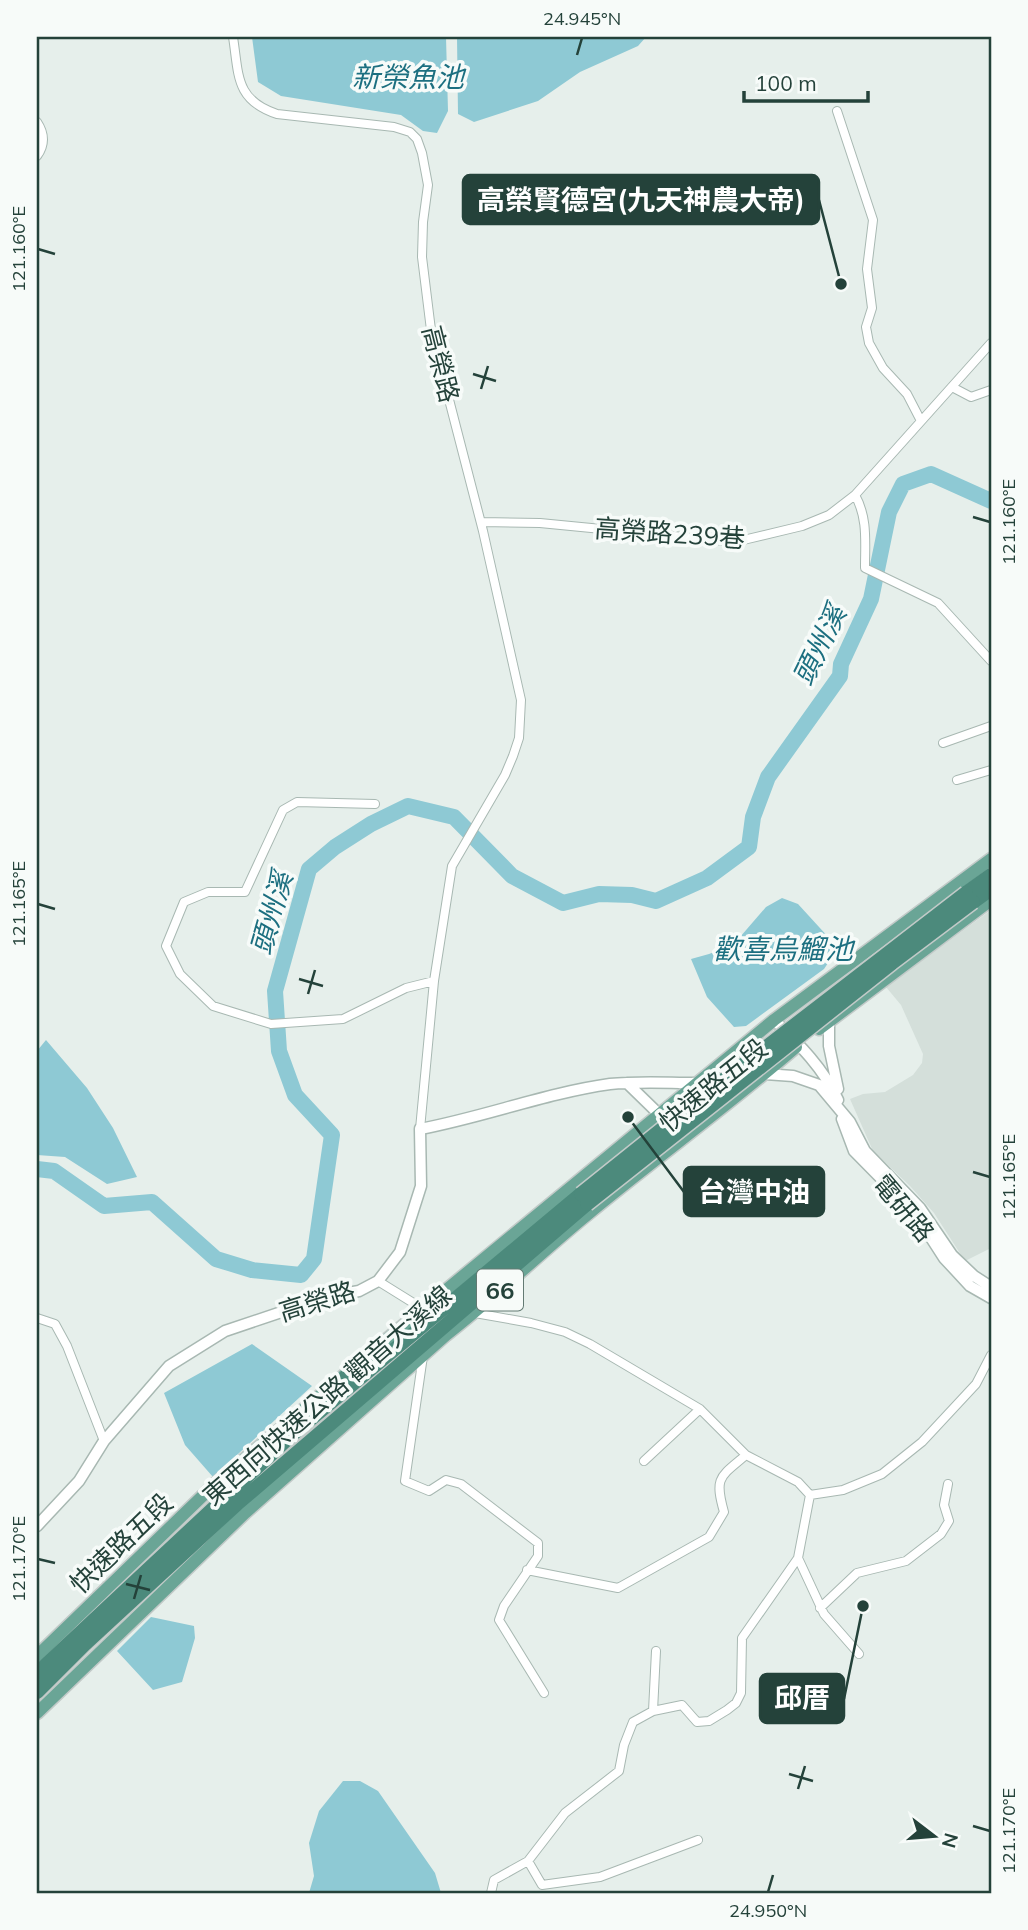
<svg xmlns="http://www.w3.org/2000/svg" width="1028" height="1930" viewBox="0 0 1028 1930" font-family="Mulish,'Noto Sans TC',sans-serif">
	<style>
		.built { fill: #d4dfda }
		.water { fill: #8ec9d4 }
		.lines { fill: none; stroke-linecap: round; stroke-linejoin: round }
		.river { stroke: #8ec9d4; stroke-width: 16 }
		.minor-casing { stroke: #a8b8b2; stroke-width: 10 }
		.tertiary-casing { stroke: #a8b8b2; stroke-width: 13 }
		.primary-casing { stroke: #c2cac8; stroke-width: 15 }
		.trunk-casing { stroke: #c2cac8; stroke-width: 17 }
		.minor { stroke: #fff; stroke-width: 8 }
		.tertiary { stroke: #fff; stroke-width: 10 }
		.primary { stroke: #6aa596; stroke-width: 12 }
		.trunk { stroke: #4c8a7c; stroke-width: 14 }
		.trunk-bridge-casing { stroke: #c2cac8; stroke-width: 17; stroke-linecap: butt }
		.trunk-bridge { stroke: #4c8a7c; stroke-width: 14 }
		.ticks { fill: none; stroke: #24423a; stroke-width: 2.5 }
		.labels { text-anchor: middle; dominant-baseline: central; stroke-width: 7; stroke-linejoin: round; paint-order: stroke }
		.shield { fill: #f7fbf9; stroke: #637a73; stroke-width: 2 }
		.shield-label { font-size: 24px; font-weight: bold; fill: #24423a }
		.street-label { font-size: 26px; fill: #24423a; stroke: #f7fbf9 }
		.water-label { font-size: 28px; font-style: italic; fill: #1c6f80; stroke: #f7fbf9 }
		.leader { fill: none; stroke: #24423a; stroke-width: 2.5 }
		.callout-dot { fill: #24423a; stroke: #f7fbf9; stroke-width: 2.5 }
		.callout { fill: #24423a; stroke: #24423a; stroke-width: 2.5 }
		.callout-label { font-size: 28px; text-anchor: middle; font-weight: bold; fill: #fff }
		.neatline { fill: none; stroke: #24423a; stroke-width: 2.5 }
		.ticks-label { font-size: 18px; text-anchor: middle; fill: #24423a }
	</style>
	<rect width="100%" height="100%" fill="#e6efeb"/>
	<path class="built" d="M991 910V1248L965 1261 934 1213 910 1186 873 1151 850 1099 863 1094 885 1092 913 1075 922 1063 923 1054 901 1005 886 987Z"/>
	<path class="water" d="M252 37H446L448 111 437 133 423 131 401 115 281 96 258 82Z
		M457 37H646L638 46 580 72 538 101 474 122 458 114Z
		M782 898 798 904 830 939V960L824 969 746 1026 734 1027 707 997 691 959 709 954 734 944 766 907Z
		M46 1040 87 1088 113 1128 137 1177 107 1184 65 1157 37 1155V1051Z
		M252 1344 312 1386 213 1477 185 1445 164 1393Z
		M151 1617 194 1626 195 1638 182 1682 153 1690 117 1651Z
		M343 1781H360L378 1791 435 1873 441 1893H309L314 1876 309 1843 319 1811Z"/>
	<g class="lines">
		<path class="river" d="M37 1169 54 1171 104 1206 152 1202 216 1259 252 1270 301 1275 314 1259 332 1135 295 1095 279 1051 275 991 309 869 335 847 371 824 408 806 454 817 512 876 563 903 599 894 632 895 656 901 707 878 749 847 753 817 768 777 840 676 841 664 871 599 889 512 903 484 931 474 991 501"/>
		<g class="minor-casing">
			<path id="minor" d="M233 37C239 75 235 100 277 114L394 127 410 132 417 139 422 153 428 185 423 222 422 257 431 330 483 531 521 700 519 738 513 756 505 775 452 866 434 981 420 1129
				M837 111 873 220 867 269 872 308 866 327 869 343 883 368 907 394 921 421
				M37 122C45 134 45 145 37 156
				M952 387 971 397 991 390
				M855 495C868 518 865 542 865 568L938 603 991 661
				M481 522 540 523 735 542 802 526 829 515 855 495 991 343
				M943 743 991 726
				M957 780 991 770
				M375 804 297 802 283 810 245 892H208L184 902 166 946 180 974 213 1006 271 1024 343 1019 406 988 434 981
				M378 1281 423 1309
				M475 1313 531 1323 565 1332 590 1344 700 1409 746 1455 798 1482 810 1495
				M37 1318 55 1324 67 1346 104 1441
				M423 1356 405 1481 429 1491 446 1480 461 1484 538 1543V1556L504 1606 499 1620 544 1693
				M644 1461 700 1409
				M810 1495 843 1490 882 1474 922 1442 976 1384 991 1355
				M798 1558 824 1614 859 1654
				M527 1570 618 1588 709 1537 724 1512C714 1477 720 1477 746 1455
				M820 1608 857 1573 906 1561 941 1534 949 1521 944 1505 948 1484
				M653 1711 656 1651
				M528 1861 542 1885 600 1877 698 1840
				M491 1893 494 1880 528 1861 565 1813 619 1771 624 1745 633 1722 653 1711 682 1705 697 1722 709 1721 727 1710 736 1703 741 1693 742 1638 798 1558 810 1495"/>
		</g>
		<g class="tertiary-casing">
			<path id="tertiary" d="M774 1020C799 1044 824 1069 838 1100
				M829 1022V1046L838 1089
				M765 1074 793 1076 819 1085 850 1122 865 1151 920 1208 952 1255 974 1276 991 1287
				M627 1083 665 1120
				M842 1119 854 1151 915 1213 944 1258 970 1286 991 1298
				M37 1526 79 1481 104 1441 169 1366 225 1331 326 1297 359 1291 378 1281 400 1252 421 1186 420 1129C484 1117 546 1093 610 1084 638 1081 668 1083 696 1083"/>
		</g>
		<g class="primary-casing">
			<path id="primary" d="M819 1029 991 900
				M37 1656 216 1483 423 1309 774 1020 991 859
				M37 1713 245 1513 446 1335C495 1297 540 1253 588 1214 657 1157 729 1105 796 1047"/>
		</g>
		<g class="trunk-casing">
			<path id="trunk" d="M966 893 991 875
				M973 902 991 889
				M340 1383 358 1363
				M37 1673 294 1433 581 1194
				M37 1692 85 1644 237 1504 587 1204"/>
		</g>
		<use href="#minor" class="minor"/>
		<use href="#tertiary" class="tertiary"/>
		<use href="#primary" class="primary"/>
		<use href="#trunk" class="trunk"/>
		<g class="trunk-bridge-casing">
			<path id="trunk-bridge" d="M581 1194 717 1085 966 893
				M587 1204 892 963 973 902"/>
		</g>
		<use href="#trunk-bridge" class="trunk-bridge"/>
	</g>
	<path class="ticks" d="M577 55 582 38M38 249 55 254M473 374 496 381M481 389 488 366M973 517 990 522M38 904 55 909M299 979 323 986M308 994 315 970M973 1172 990 1177M38 1559 55 1563M126 1584 150 1590M134 1599 141 1575M789 1774 813 1781M798 1789 805 1766M973 1826 990 1831M768 1892 773 1875"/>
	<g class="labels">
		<rect class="shield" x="477" y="1269.5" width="46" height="41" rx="5"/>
		<g class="shield-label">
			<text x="500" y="1290">66</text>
		</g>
		<g class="street-label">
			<text transform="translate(441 364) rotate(76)">高榮路</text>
			<text transform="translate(670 533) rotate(4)">高榮路239巷</text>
			<text transform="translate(713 1085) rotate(-39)">快速路五段</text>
			<text transform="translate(904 1208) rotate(50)">電研路</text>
			<text transform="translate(317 1301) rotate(-17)">高榮路</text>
			<text transform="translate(327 1395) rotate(-41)">東西向快速公路 觀音大溪線</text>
			<text transform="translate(121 1543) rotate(-44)">快速路五段</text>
		</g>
		<g class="water-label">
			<text x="408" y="76">新榮魚池</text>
			<text transform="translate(819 645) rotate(-64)">頭州溪</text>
			<text transform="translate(271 913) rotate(-74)">頭州溪</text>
			<text x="783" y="948">歡喜烏鰡池</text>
		</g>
	</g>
	<path class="leader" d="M841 284L819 200M628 1117L684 1192M863 1606L844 1699"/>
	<g class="callout-dot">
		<circle cx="841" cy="284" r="7"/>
		<circle cx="628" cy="1117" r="7"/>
		<circle cx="863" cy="1606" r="7"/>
	</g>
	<g class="callout">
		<rect x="463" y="175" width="356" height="49" rx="7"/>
		<rect x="684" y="1167" width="140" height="49" rx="7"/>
		<rect x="760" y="1674" width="84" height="49" rx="7"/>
	</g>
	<g class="callout-label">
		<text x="641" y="210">高榮賢德宮(九天神農大帝)</text>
		<text x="754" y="1202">台灣中油</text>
		<text x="802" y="1708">邱厝</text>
	</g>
	<rect width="1028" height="1930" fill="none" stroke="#f7fbf9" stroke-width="77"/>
	<g transform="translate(934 1836) rotate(106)" stroke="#f7fbf9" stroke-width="5" paint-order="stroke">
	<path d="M0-5L12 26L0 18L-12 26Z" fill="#24423a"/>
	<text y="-10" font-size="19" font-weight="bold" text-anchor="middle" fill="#24423a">N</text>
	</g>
	<path d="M744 91v10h124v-10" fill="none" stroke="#24423a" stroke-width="3.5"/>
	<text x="755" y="91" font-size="21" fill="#24423a" stroke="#f7fbf9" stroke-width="5" paint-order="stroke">100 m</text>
	<rect x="38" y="38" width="952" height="1854" class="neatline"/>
	<g class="ticks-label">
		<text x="582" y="25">24.945°N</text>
		<text transform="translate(19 249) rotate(-90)" y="6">121.160°E</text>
		<text transform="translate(1009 522) rotate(-90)" y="6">121.160°E</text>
		<text transform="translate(19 904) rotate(-90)" y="6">121.165°E</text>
		<text transform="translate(1009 1177) rotate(-90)" y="6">121.165°E</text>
		<text transform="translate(19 1559) rotate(-90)" y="6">121.170°E</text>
		<text transform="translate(1009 1831) rotate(-90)" y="6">121.170°E</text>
		<text x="768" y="1917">24.950°N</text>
	</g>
</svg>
